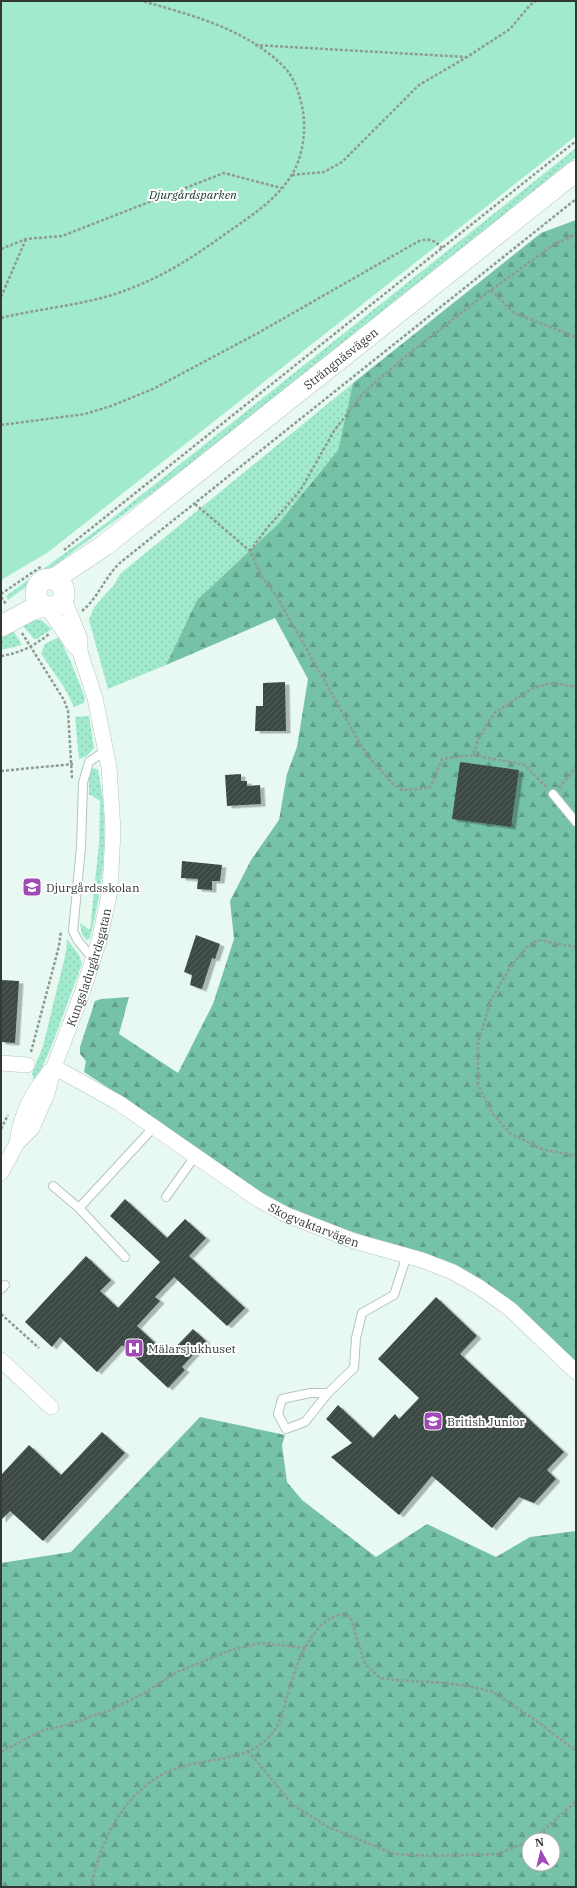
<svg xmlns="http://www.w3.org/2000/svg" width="577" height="1888" viewBox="0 0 577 1888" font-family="'IBM Plex Serif',serif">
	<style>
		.grass { fill: url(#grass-dots) }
		.forest { fill: url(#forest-firs); fill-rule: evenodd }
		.park { fill: #a2eace }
		.building { fill: url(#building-hatch); filter: url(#shadow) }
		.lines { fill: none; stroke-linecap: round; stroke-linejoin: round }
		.service-casing { stroke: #b4c5be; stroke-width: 10 }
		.minor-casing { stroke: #b4c5be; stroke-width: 16 }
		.secondary-casing { stroke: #b4c5be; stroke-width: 22 }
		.path { stroke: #8f9a95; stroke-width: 2.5; stroke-dasharray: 3 2; stroke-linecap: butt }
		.service { stroke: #fff; stroke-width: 8 }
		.minor { stroke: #fff; stroke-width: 15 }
		.secondary { stroke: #fff; stroke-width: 21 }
		.labels { text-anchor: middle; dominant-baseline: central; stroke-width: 4; stroke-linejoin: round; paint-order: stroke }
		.park-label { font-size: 12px; font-style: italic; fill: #103428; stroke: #fff }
		.street-label { font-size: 12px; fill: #323835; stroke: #fff }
		.poi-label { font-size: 12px; fill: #323835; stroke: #fff; text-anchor: start }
	</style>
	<defs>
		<pattern id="grass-dots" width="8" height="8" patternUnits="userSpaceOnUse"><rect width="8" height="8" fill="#a2eace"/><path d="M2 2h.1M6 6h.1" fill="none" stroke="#8cc9b2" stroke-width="1.8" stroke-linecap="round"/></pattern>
		<pattern id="forest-firs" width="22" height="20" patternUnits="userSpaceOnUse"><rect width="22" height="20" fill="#76c2a6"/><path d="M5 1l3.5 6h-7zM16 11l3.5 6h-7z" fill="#619f88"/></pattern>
		<pattern id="building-hatch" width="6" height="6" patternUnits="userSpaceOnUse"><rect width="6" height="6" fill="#3a4842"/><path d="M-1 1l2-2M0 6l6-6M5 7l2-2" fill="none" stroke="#55615c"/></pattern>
		<filter id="shadow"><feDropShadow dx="4.5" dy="2.5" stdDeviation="0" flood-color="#0004"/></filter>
	</defs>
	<rect width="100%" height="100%" fill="#e8f9f2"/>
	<path class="grass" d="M576 148V157L194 462 8 600 6 596 105 524Z
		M353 383 338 450 278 524 197 600 166 665 108 689 89 620 94 607 114 585 120 574Z
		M29 619 41 620 52 629 37 639H34L19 621Z
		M11 627 22 645 1 650V632Z
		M59 637 71 662 85 698 84 703 74 707 64 687 41 654 45 644Z
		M89 716 94 748 86 757 79 759 75 717Z
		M94 768 98 770C110 826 104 883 90 938L87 940 82 935 80 923 90 930 99 843 100 801 89 794V770Z
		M67 939 79 955 82 964 52 1045 36 1081H34L32 1073 43 1046 66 952Z"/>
	<path class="forest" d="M576 220V1364L441 1259 317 1221 276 1202 200 1151 159 1121 84 1072 86 1061 80 1054V1047L95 1001 101 999 129 997 119 1034 178 1073 213 1004 234 939 230 901 251 860 279 820 287 774 297 747 308 679 275 618 166 665 197 600 278 524 338 450 353 383 541 233Z
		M200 1417 285 1435 282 1445 287 1482 302 1500 376 1557 427 1524 496 1557 530 1537 576 1531V1887H1V1563L71 1552ZM529 1840H553V1864H529Z"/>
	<path class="park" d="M1 1H576V136L47 553 1 580Z"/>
	<path class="building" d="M285 682 286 731H255L256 706H263V683Z
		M460 762 519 770 511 827 452 819Z
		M241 774V781H247V786L260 785 261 804 227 806 225 775Z
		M182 861 222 865 220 881H212V890L197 889 198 879 181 878Z
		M196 935 220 944 215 959 212 958 202 989 190 985 192 975 184 972Z
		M1 980 19 981 15 1043 1 1042Z
		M125 1199 167 1238 185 1219 206 1238 189 1256 245 1308 227 1326 174 1277 155 1297 160 1301 137 1326 168 1355 193 1329 206 1341 182 1367 185 1370 168 1388 122 1345 97 1372 60 1337 52 1347 25 1322 86 1256 111 1280 100 1291 118 1308 160 1262 110 1216Z
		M436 1297 477 1336 460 1354 564 1452 547 1470 556 1479 534 1503 519 1497 492 1528 432 1476 399 1515 331 1457 352 1443 326 1419 338 1405 373 1438 395 1414 399 1419 419 1398 378 1359Z
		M102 1432 125 1453 43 1541 10 1511 1 1520V1475L29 1445 61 1475Z"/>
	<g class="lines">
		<g class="service-casing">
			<path id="service" d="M553 794 576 822
				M93 959 78 941 73 931 81 847 83 783 89 762 106 750
				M53 1186 79 1208
				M166 1197 196 1155
				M125 1257 79 1208 154 1127
				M1 1289 5 1285
				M328 1393 305 1422 286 1429 278 1414 282 1399 310 1393H328L354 1368 356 1338 362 1313 394 1295 407 1255"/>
		</g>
		<g class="minor-casing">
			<g id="minor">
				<path d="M48 608 71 642 80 652"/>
				<path d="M1 1063 27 1065"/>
				<path id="s1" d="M54 1067 119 1103 259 1200 287 1215 354 1241 422 1260 453 1272 479 1287 510 1309 576 1372"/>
				<path d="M17 1143C21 1113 32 1093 51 1070"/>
				<path id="s2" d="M1 1173 17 1143 32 1128 47 1094 54 1067 82 993 99 941 110 891 113 830 109 767 95 698 80 652V639L64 599"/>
				<path d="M1 1360 51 1407"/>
			</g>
		</g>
		<g class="secondary-casing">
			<g id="secondary">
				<circle cx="50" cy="593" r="14"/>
				<path id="s3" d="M54 579 105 545 576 171"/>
				<path d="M1 626 33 609 44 606"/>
			</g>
		</g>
		<path class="path" d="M255 45 466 57
			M292 175 324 172 342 162 419 85 467 57 510 29 530 5 536 1
			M1 249 26 239 62 236 224 173 281 188
			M491 290 514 313 576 337
			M1 297 26 239
			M1 318C45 307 92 305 134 287 168 274 199 253 228 232 251 216 276 200 291 176 303 158 306 131 303 111 300 96 295 78 284 67 247 29 191 15 142 1
			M1 425 85 414 111 406 153 389 258 333 419 241C430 238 434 240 442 248
			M195 504 250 551 261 575 277 597 366 754 392 783 402 790 430 788 442 759 473 755
			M64 550 576 141
			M250 551 267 528 300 491 334 431 363 393 405 357 480 298 553 245 576 234
			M1 594 42 566
			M1 597 6 604
			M82 611C99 597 105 576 121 562L576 199
			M22 633 64 700 68 711 72 779
			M1 656C20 653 34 646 49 634
			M1 771 73 764
			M546 787 525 765 473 755 479 738 494 713 533 688 553 683 576 687
			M559 788 576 767
			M576 947 538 940 528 946 511 966 491 1000 478 1043V1085L492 1113 511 1134 542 1149 576 1156
			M31 1052 59 946 61 931
			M1 1129 8 1115
			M1 1314 39 1348
			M248 1751 293 1805 328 1827 394 1854 436 1856 498 1854 529 1841
			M1 1752 41 1731 66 1725 108 1711 141 1695 177 1672 231 1650 261 1643 306 1648
			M531 1840 543 1831 576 1801
			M91 1887C100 1838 130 1781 181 1767 214 1757 255 1761 276 1728 282 1719 284 1706 287 1696 295 1669 311 1617 344 1614L351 1619 365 1664 380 1678 394 1680 446 1683 473 1687 493 1692 534 1719 576 1751"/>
		<use href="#service" class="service"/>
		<use href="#minor" class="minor"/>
		<use href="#secondary" class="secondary"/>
	</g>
	<defs>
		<g id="school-square" transform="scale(1)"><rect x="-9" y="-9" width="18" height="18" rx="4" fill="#a04ab7" stroke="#fff"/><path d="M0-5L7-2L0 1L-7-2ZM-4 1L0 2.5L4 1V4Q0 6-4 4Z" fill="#fff"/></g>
		<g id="hospital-square" transform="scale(1)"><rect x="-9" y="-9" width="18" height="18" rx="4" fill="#a04ab7" stroke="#fff"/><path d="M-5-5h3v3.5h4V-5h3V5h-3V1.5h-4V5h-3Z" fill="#fff"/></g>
	</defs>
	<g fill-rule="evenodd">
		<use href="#school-square" x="32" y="887"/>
		<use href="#hospital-square" x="134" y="1348"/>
		<use href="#school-square" x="433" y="1421"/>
	</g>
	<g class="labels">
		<g class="park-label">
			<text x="193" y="194">Djurgårdsparken</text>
		</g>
		<g class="street-label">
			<text stroke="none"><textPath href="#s3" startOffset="362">Strängnäsvägen</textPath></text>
			<text stroke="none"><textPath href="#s2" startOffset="226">Kungsladugårdsgatan</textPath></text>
			<text stroke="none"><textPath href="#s1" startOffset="305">Skogvaktarvägen</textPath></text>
		</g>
		<g class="poi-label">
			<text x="46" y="887">Djurgårdsskolan</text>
			<text x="148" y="1348">Mälarsjukhuset</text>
			<text x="447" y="1421">British Junior</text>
		</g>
	</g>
	<rect width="577" height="1888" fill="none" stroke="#323835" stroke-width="4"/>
	<g transform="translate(541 1852) rotate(352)"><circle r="19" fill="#ffffff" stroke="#adafae"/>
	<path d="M0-3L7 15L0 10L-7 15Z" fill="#a04ab7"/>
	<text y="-6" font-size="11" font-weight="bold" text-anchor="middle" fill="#323835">N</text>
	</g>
</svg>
